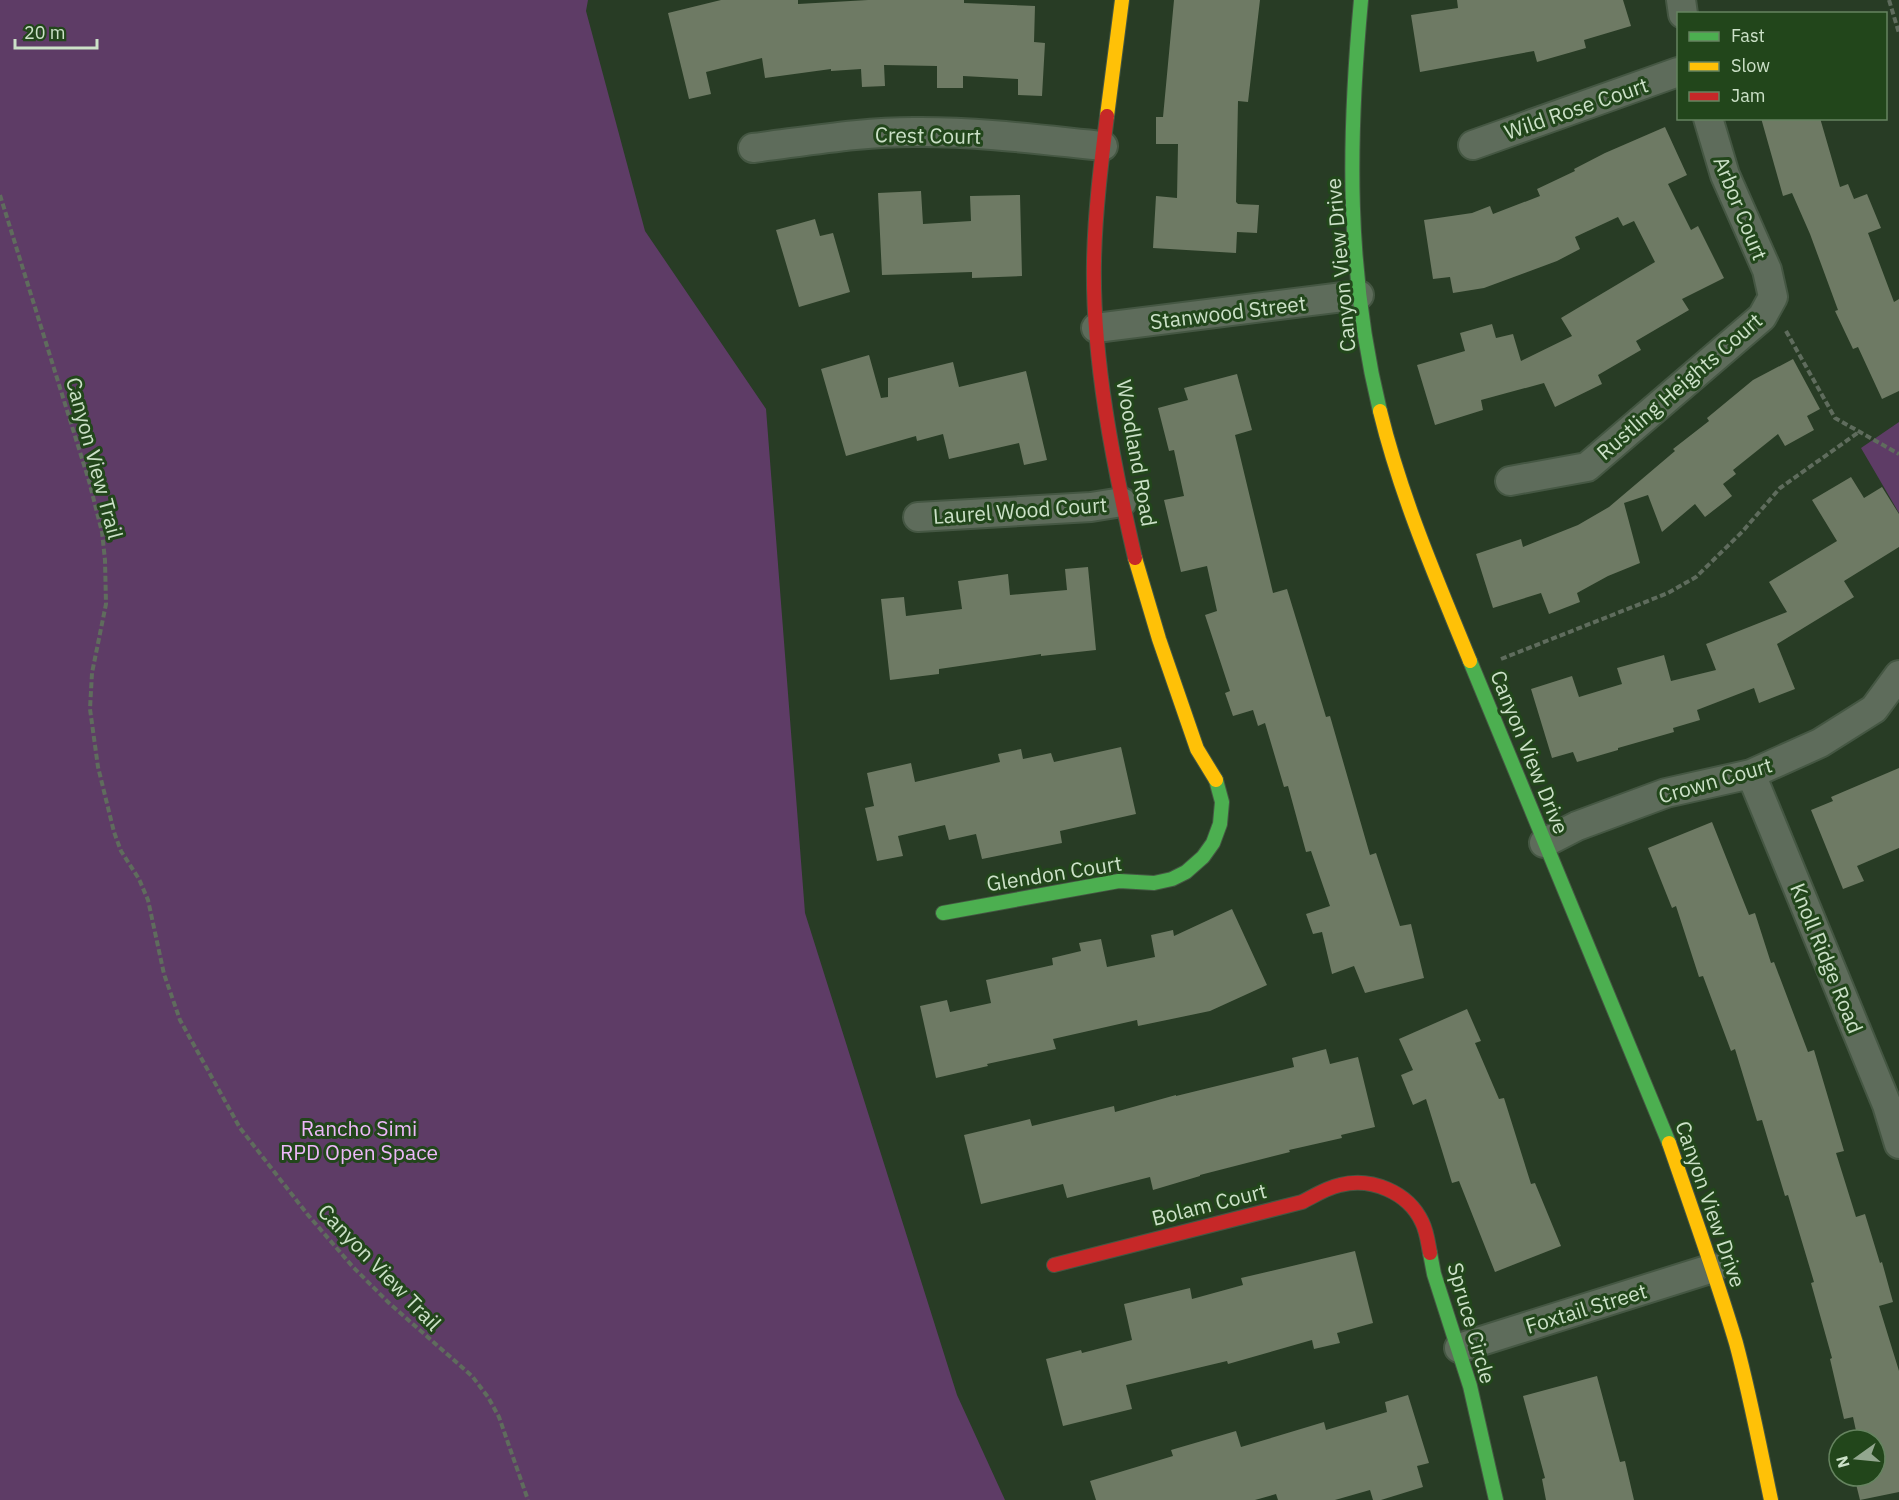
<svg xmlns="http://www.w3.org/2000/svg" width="1899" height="1500" viewBox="0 0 1899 1500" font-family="'IBM Plex Sans',sans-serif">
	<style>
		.green { fill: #5e3c66 }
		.building { fill: #6e7a64 }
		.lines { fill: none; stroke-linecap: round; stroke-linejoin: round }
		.street-casing { stroke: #455743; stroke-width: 32 }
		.fast-casing { stroke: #455743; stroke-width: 16 }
		.slow-casing { stroke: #455743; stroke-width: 16 }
		.jam-casing { stroke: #455743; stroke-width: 16 }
		.path { stroke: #5f6c5d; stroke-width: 4; stroke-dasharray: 6 3; stroke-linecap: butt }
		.street { stroke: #5e6c5b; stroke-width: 28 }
		.fast { stroke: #4caf50; stroke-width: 14 }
		.slow { stroke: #ffc107; stroke-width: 14 }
		.jam { stroke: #c62828; stroke-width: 14 }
		.labels { text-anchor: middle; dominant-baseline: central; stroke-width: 6; stroke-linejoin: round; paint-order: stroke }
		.street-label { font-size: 21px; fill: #cce1c8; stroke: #22461b }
		.park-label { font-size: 21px; fill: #edb8f8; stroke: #22461b }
	</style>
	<rect width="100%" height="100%" fill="#283c25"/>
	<path class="green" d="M0 0H588L586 11 645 231 766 409 805 913 957 1395 1005 1500H0Z
		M1899 422V513L1861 448Z"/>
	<path class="building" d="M721 0H798V4L868 0H964V3L1035 6 1034 42 1045 43 1042 96 1018 95V79L963 76V88H937V66L884 65 885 86 862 87 861 69 831 71V69L765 78 762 58 706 72 711 94 689 99 668 13Z
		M1174 0H1260L1248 102 1238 101 1236 202 1238 204 1259 205 1257 233 1237 232 1236 253 1153 248 1156 196 1177 198 1178 144H1156V117H1163Z
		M1457 0H1623L1631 26 1584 40 1586 48 1537 62 1534 51 1420 72 1411 15 1458 8Z
		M1761 118H1820L1840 187 1848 184 1854 199 1867 194 1881 228 1868 233 1894 302 1899 299V391L1882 399 1858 347 1853 349 1835 311 1838 310 1810 234 1792 193 1783 196Z
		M1665 127 1687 175 1668 184 1691 230 1698 226 1724 278 1682 299 1689 310 1636 341 1641 350 1598 375 1602 384 1555 407 1544 383 1481 400 1483 410 1435 425 1417 365 1465 351 1460 333 1492 324 1496 338 1513 334 1521 361 1572 336 1561 318 1655 262 1634 221 1623 226 1618 217 1575 237 1580 249 1557 261 1484 288 1453 293 1450 277 1433 279 1424 220 1472 213 1490 206 1493 214 1540 196 1537 189 1575 171 1574 169 1605 153Z
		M921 191 923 224 971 221 970 196 1020 195 1022 276 972 278V272L882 275 878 193Z
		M815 219 820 236 833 233 850 292 799 307 776 230Z
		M869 355 881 398 888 397V378L953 362 959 387 1026 371 1047 460 1024 465 1019 443 949 459 943 434 917 441 916 436 846 456 821 369Z
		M1793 359 1820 409 1807 416 1814 430 1785 446 1778 434 1733 470 1736 474 1723 484 1732 496 1705 517 1695 504 1662 532 1648 495 1624 503 1640 563 1608 576 1577 593 1580 602 1549 614 1541 593 1493 608 1476 554 1521 539 1523 547 1578 525 1609 507 1675 451 1673 449 1709 421 1707 418 1753 380Z
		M1237 374 1252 430 1235 435 1273 593 1287 589 1326 717 1330 716 1370 855 1376 853 1400 926 1411 924 1424 978 1365 993 1354 966 1332 974 1322 932 1313 934 1306 914 1330 906 1311 851 1306 852 1288 786 1284 787 1265 723 1258 726 1253 710 1233 716 1225 693 1230 691 1205 615 1217 611 1207 566 1181 572 1164 500 1184 496 1174 450 1169 451 1158 408 1188 400 1184 388Z
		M1851 477 1864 498 1882 487 1899 514V547L1844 581 1854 597 1777 644 1795 689 1759 703 1754 688 1697 710 1700 720 1673 728 1674 732 1618 748V750L1577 762 1573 752 1552 758 1531 689 1572 676 1579 697 1622 684 1617 668 1664 655 1671 681 1716 670 1706 644 1787 612 1769 582 1837 541 1812 500Z
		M1088 567 1096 650 1041 656V654L939 669V674L890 680 881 599 904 597 906 616 962 609 958 581 1008 574 1010 595 1067 590 1065 569Z
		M1121 747 1136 814 1060 831 1062 843 982 859 976 834 949 840 945 825 898 836 903 856 877 861 865 808 874 806 867 773 911 763 915 782 1000 762 998 754 1021 749 1023 759 1051 753 1054 762Z
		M1899 768V848L1857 866 1864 881 1843 889 1811 810 1833 801 1831 797Z
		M1712 822 1749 915 1755 913 1771 963 1774 962 1808 1052 1814 1050 1844 1151 1836 1153 1856 1217 1865 1214 1880 1263 1882 1262 1893 1302 1879 1306 1899 1371V1492L1860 1500 1854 1476H1875V1440H1858L1853 1417 1844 1419 1830 1359 1832 1358 1811 1283 1814 1282 1788 1195 1785 1196 1762 1120 1757 1121 1735 1049 1731 1051 1703 976 1699 977 1676 906 1672 908 1648 848Z
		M1232 909 1267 985 1210 1011 1138 1026 1137 1020 1053 1039 1056 1049 987 1064 988 1066 936 1078 920 1006 947 1000 950 1012 991 1003 986 980 1053 965 1052 958 1081 951 1079 943 1101 939 1107 967 1155 957 1151 935 1173 930 1174 936Z
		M1467 1009 1481 1041 1475 1043 1499 1099 1504 1098 1531 1184 1535 1183 1561 1246 1495 1272 1459 1181 1452 1183 1426 1099 1413 1105 1401 1075 1413 1070 1399 1039Z
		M1326 1049 1330 1064 1358 1057 1375 1127 1341 1135 1342 1138 1289 1150 1290 1152 1200 1175V1176L1153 1190 1150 1177 1067 1198 1063 1184 981 1204 964 1135 1030 1119 1032 1126 1114 1106 1115 1112 1176 1095V1096L1294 1067 1292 1058Z
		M1355 1251 1373 1323 1337 1333 1340 1343 1314 1349 1312 1340 1228 1364 1227 1361 1126 1385 1132 1409 1063 1426 1046 1359 1081 1350 1082 1353 1132 1340 1124 1304 1190 1288 1192 1299 1243 1285 1241 1278Z
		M1597 1376 1620 1462 1625 1461 1634 1500H1546L1542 1479 1545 1478 1523 1396Z
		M1408 1395 1429 1463 1417 1466 1423 1487 1381 1500H1373L1370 1490 1335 1500H1278L1276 1494 1255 1500H1096L1090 1481 1173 1456 1171 1450 1236 1431 1241 1447 1324 1422 1326 1430 1387 1412 1385 1402Z"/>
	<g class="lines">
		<g class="street-casing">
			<path id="street" d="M1681 0 1683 14
				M1473 145 1678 72
				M753 148C809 141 865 131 921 132 982 132 1043 140 1103 146
				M1096 328 1359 295
				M1510 481 1587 467 1762 317 1773 297 1767 270 1725 175 1708 118
				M918 517 1091 507 1122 502
				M1751 774 1887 1105 1899 1144
				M1544 843 1577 826 1666 793 1751 774 1820 743 1874 709 1899 675
				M1459 1348 1713 1268"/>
		</g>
		<g class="fast-casing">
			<path id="fast" d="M1361 0C1348 141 1346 272 1380 411
				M1470 661 1669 1143
				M943 913 1119 881 1154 883 1172 879 1186 872 1203 857 1213 843 1220 824 1222 802 1216 780
				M1430 1253 1434 1274 1470 1386 1496 1500"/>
		</g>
		<g class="slow-casing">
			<path id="slow" d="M1107 116 1122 0
				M1380 411C1401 497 1436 578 1470 661
				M1135 558 1159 639 1197 749 1216 780
				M1669 1143C1692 1210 1716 1276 1736 1343 1750 1395 1760 1448 1771 1500"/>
		</g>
		<g class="jam-casing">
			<path id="jam" d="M1107 116C1101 164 1095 212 1094 261 1092 358 1113 463 1135 558
				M1054 1265 1302 1202C1314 1196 1326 1188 1340 1185 1371 1177 1408 1192 1422 1222 1427 1232 1428 1243 1430 1253"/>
		</g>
		<path class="path" d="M1889 0 1899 33
			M0 195 89 481 102 532 105 560 106 604 92 673 90 709 98 767 114 832 121 851 139 879 148 900 164 974 180 1020 240 1128 308 1215 353 1267 389 1303 472 1376 488 1397 499 1417 528 1500
			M1786 331 1835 418 1899 454
			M1501 659 1668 593 1696 577 1742 532 1780 488 1859 432"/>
		<use href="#street" class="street"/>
		<use href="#fast" class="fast"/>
		<use href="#slow" class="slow"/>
		<use href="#jam" class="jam"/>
	</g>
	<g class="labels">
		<g class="street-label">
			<text transform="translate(1576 108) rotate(-19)">Wild Rose Court</text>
			<text transform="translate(928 135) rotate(1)">Crest Court</text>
			<text transform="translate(1741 208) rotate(68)">Arbor Court</text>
			<text transform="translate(1340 265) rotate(-95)">Canyon View Drive</text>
			<text transform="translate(1228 312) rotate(-7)">Stanwood Street</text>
			<text transform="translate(1679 386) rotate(-41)">Rustling Heights Court</text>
			<text transform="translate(1137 453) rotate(80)">Woodland Road</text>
			<text transform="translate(95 458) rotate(75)">Canyon View Trail</text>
			<text transform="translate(1020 510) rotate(-4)">Laurel Wood Court</text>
			<text transform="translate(1530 752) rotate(68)">Canyon View Drive</text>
			<text transform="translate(1715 780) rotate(-16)">Crown Court</text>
			<text transform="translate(1054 873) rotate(-9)">Glendon Court</text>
			<text transform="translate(1827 958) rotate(68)">Knoll Ridge Road</text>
			<text transform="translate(1209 1204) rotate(-14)">Bolam Court</text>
			<text transform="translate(1711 1204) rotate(71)">Canyon View Drive</text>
			<text transform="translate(380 1267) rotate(46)">Canyon View Trail</text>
			<text transform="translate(1586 1308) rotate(-17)">Foxtail Street</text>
			<text transform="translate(1472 1323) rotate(74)">Spruce Circle</text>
		</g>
		<g class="park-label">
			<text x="359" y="1128">Rancho Simi<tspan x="359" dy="24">RPD Open Space</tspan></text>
		</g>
	</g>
	<rect x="1677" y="12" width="210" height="108" fill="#22461b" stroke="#668460" stroke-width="1.5"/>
	<rect x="1689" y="32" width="30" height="9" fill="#4caf50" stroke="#668460" stroke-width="1.5"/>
	<text x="1731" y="42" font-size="18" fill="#cce1c8">Fast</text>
	<rect x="1689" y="62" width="30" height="9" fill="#ffc107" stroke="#668460" stroke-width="1.5"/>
	<text x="1731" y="72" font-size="18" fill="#cce1c8">Slow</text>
	<rect x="1689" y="92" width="30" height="9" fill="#c62828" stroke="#668460" stroke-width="1.5"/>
	<text x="1731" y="102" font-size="18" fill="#cce1c8">Jam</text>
	<g transform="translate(1857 1458) rotate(255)"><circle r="28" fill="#22461b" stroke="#668460" stroke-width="1.5"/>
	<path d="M0-4.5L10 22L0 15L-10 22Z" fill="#93a78f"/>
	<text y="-9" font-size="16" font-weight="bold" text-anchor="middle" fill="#cce1c8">N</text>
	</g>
	<path d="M15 39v9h82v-9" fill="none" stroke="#cce1c8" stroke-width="3"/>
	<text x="24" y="39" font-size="18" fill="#cce1c8" stroke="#22461b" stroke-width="4.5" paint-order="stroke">20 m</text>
</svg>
